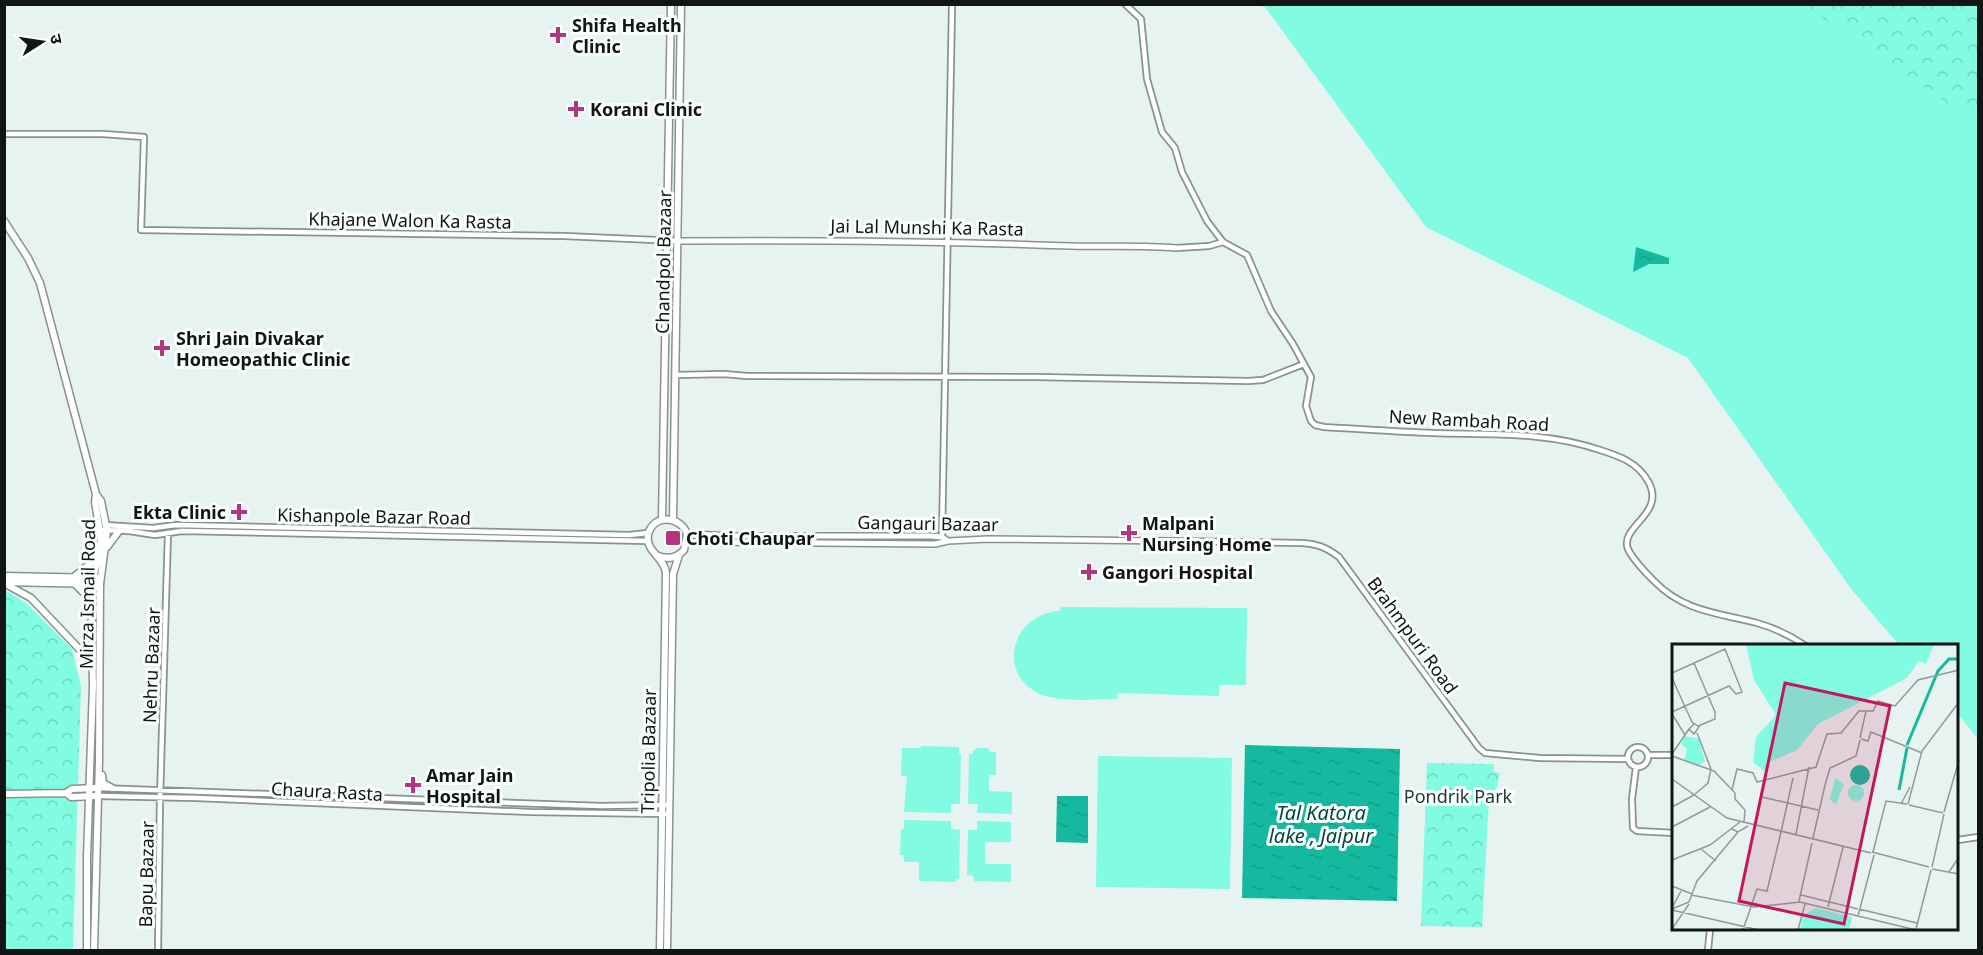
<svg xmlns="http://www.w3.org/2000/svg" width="1983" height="955" viewBox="0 0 1983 955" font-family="'Noto Sans','Noto Sans Devanagari',sans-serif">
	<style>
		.green { fill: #81fbe1 }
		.forest { fill: url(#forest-crowns) }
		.water { fill: url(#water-ripples) }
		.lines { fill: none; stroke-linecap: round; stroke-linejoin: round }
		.tertiary-casing { stroke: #889390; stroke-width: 8 }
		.secondary-casing { stroke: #889390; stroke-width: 8 }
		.primary-casing { stroke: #889390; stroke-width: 9 }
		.trunk-casing { stroke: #889390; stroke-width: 9 }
		.tertiary { stroke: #fff; stroke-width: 4.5 }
		.secondary { stroke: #fff; stroke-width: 5 }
		.primary { stroke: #fff; stroke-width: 6 }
		.trunk { stroke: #fff; stroke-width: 6 }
		.poi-dot { fill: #b5347f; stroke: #fafffd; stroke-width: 2 }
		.labels { text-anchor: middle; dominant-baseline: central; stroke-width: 6; stroke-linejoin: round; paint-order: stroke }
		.poi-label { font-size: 18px; font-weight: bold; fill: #111514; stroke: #fafffd; text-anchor: start }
		.street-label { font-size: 18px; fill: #111514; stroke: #fafffd }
		.park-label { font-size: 18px; fill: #1f3731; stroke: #fafffd }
		.water-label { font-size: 20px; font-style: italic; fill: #05463b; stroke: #fafffd }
		.inset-river { fill: none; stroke: #15b9a0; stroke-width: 3 }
		.inset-road { fill: none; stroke: #919a98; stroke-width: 1.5 }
		.view { fill: #c2185b; fill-opacity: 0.15; stroke: #c2185b; stroke-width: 3 }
		.inset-edge { fill: none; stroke: #111514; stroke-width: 3 }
	</style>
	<defs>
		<pattern id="forest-crowns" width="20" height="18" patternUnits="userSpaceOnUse" patternTransform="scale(1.5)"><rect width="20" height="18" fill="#81fbe1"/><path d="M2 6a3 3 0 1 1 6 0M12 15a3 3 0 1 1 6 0" fill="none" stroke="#6ed6c0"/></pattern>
		<pattern id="water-ripples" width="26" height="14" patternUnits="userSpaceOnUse" patternTransform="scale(1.5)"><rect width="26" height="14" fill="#15b9a0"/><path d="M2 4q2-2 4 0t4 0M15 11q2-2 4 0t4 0" fill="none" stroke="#139e89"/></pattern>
	</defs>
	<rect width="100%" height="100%" fill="#e7f3f0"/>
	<path class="green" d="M1255 5H1978V739L1958 714V646H1900L1852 590 1688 358 1426 227 1265 7Z
		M1061 607 1247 608 1246 685H1219V696L1118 693 1117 699C1095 699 1057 703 1038 693 995 671 1014 613 1060 611Z
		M921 746 959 747V754H961L960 804H951V813L904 812 907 776H901L902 748H921Z
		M977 748H989V752H996V775H989V791L1012 792V814L977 813 978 804H968L969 754H973V750H976Z
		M1098 756 1232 758 1230 889 1096 887Z
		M904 820 951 821V829L960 830 959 879H956V882L919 881V862H904V855H900L901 829H904Z
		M977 821 1011 822V842H985V864H1011V882L974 881 973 876 967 875 968 830H977Z"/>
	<path class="forest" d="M1803 5H1978V124Z
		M5 590 26 603 72 649 81 686 73 950H5Z
		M1427 763 1494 764V772L1500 773 1497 787 1489 799 1482 927 1421 926Z"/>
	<path class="water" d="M1636 247 1669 258V264H1649L1633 272Z
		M1245 745 1400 749 1397 901 1242 898Z
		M1057 796H1088V843L1056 842Z"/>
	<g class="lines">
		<g class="tertiary-casing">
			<path id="tertiary" d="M1125 4 1141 19 1147 79 1162 132 1175 148 1182 172 1207 221 1223 242 1247 255 1271 311 1293 344 1311 377 1306 406 1311 421 1315 425 1324 427C1361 429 1397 432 1433 433 1490 435 1545 431 1600 450 1619 456 1637 462 1648 481 1667 514 1619 526 1628 549 1633 560 1646 573 1654 581 1684 612 1719 613 1757 623 1775 628 1791 636 1806 646
				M4 134H103L144 137 141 230 564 236 678 241
				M1176 248 1209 246 1223 242
				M675 375 724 374 747 376 1035 377 1248 381 1263 380 1304 364
				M105 525 153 528 176 525 629 535 648 533
				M100 530 129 531 155 535 182 531 648 541
				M942 537 952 6
				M1169 541 1302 543C1317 544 1326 547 1339 557L1479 748 1485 753 1540 758 1628 759
				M1628 757a10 10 0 1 1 20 0a10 10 0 1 1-20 0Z
				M1648 755H1674
				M1636 767 1632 799 1633 828 1637 831 1674 833
				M98 788 601 806 665 805
				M98 796 197 798 530 812 665 814
				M1958 840 1978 837
				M158 950 160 798 168 533
				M1708 950 1710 930"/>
		</g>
		<g class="secondary-casing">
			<path id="secondary" d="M678 241C809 240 940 241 1071 246 1106 247 1141 245 1176 248
				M687 534 737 536H931L942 537 948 541 988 539 1169 541
				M687 542 935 544 948 541"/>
		</g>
		<g class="primary-casing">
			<path id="primary" d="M662 519 671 4
				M673 520 681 4
				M656 555C667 560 676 559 684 550L687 534C681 516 653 513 648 535 645 551 665 558 666 573L660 950
				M4 576 100 578
				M4 582 100 584
				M66 793 71 797 98 796
				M4 794 66 793 72 789 98 788
				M667 950 673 574 679 555"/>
		</g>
		<g class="trunk-casing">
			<path id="trunk" d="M4 221 28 258 40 283 96 494 101 501 107 531 100 584 99 760 94 950
				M107 547 119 531
				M74 577 99 556
				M4 583 31 598 83 653 91 664
				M75 584 92 601
				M102 775 103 783 112 788
				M87 950V857L93 686 91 584 99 556 101 537 95 502 96 494"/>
		</g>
		<use href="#tertiary" class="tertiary"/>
		<use href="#secondary" class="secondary"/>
		<use href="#primary" class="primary"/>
		<use href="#trunk" class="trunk"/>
	</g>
	<g class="poi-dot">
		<path d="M555 26h6v6h6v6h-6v6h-6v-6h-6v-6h6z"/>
		<path d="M573 100h6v6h6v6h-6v6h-6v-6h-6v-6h6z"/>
		<path d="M159 339h6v6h6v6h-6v6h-6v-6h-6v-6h6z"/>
		<path d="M236 503h6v6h6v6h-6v6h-6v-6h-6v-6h6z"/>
		<path d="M1126 524h6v6h6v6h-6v6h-6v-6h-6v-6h6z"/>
		<rect x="665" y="530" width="16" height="16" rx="3"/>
		<path d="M1086 563h6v6h6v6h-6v6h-6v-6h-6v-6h6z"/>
		<path d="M410 776h6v6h6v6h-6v6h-6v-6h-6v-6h6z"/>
	</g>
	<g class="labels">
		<g class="poi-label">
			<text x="572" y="25">Shifa Health<tspan x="572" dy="21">Clinic</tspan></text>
			<text x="590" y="109">Korani Clinic</text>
			<text x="176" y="338">Shri Jain Divakar<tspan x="176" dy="21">Homeopathic Clinic</tspan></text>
			<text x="226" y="512" text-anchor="end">Ekta Clinic</text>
			<text x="1142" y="523">Malpani<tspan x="1142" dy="21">Nursing Home</tspan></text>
			<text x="686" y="538">Choti Chaupar</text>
			<text x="1102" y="572">Gangori Hospital</text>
			<text x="426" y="775">Amar Jain<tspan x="426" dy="21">Hospital</tspan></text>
		</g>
		<g class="street-label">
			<text transform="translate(410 220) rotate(1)">Khajane Walon Ka Rasta</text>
			<text transform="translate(927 227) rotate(1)">Jai Lal Munshi Ka Rasta</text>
			<text transform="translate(663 262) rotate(-89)">Chandpol Bazaar</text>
			<text transform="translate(1469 420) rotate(3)">New Rambah Road</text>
			<text transform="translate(374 516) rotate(1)">Kishanpole Bazar Road</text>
			<text transform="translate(928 523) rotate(1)">Gangauri Bazaar</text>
			<text transform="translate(87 594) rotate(-89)">Mirza Ismail Road</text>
			<text transform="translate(1413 635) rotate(54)">Brahmpuri Road</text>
			<text transform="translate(151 665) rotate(-88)">Nehru Bazaar</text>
			<text transform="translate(648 751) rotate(-89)">Tripolia Bazaar</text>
			<text transform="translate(327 791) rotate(3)">Chaura Rasta</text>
			<text transform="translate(146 874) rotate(-89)">Bapu Bazaar</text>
		</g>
		<g class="park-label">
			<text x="1458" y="796">Pondrik Park</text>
		</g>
		<g class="water-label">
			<text x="1321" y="812">Tal Katora<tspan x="1321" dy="23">lake , Jaipur</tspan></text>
		</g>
	</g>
	<g transform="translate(1672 644)">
		<rect width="286" height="286" fill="#e7f3f0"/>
		<path d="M74 1H262L254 20 247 17 235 34 146 80 125 106 97 118 92 127 81 118 84 93 104 71 82 36ZM163 134 172 140 164 161 158 155ZM176 149a8 8 0 1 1 16 0a8 8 0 1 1-16 0Z" fill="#81fbe1"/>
		<path d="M81 1H168L107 61 84 35ZM144 264 180 273 177 286H128L131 271Z" fill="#81fbe1"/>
		<path d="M13 92 27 95 33 118 26 121 12 116 15 105 9 100Z" fill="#81fbe1"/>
		<path d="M178 131a10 10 0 1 1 20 0a10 10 0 1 1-20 0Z" fill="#15b9a0"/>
		<path class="inset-river" d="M235 101 266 27 277 15H287M227 146 235 104"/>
		<path class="inset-road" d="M22 19 43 68V75L26 82M0 29 53 5 70 48 64 50 57 42 0 68M0 34 20 78 27 83 22 90 17 85 22 80M0 70 13 91M188 94 194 67M189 95 196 97 199 88 250 109M0 110 17 85M0 112 42 127 63 149V155L73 166 72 178M0 135 55 174 199 209M153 141 158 124 184 112 188 96M60 146 65 125 81 129 85 138 144 123 155 90 169 89 187 67H201L206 57 223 62 246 36 287 26M22 151 36 139 39 125 25 89M90 153 146 166M229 160 238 143M236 160 250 107 287 58M237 161 271 169M0 163 22 151M272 168 287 116M0 183 38 163M60 185 66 188 76 182M109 188 121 134M124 190 137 123M141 194 153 141M29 205 44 217M200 208 257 223M201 208 214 157 235 160M0 216 38 201 68 178M260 223 272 170M260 225 287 230M277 228 287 213M0 242 20 250M20 250 25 237 66 188M19 251 82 263 128 258 244 286M129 251 186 265M127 257 140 199M156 263 171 203M0 264 9 247M0 265 17 258 20 250M187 265 245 279M0 266 87 286M186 272 202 211M0 285 17 260M244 285 259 226M71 286 85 245 95 247 109 188M126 286 133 260"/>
		<path class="view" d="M113 39 218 62 172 280 67 257Z"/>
		<rect width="286" height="286" class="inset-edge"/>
	</g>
	<rect width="1983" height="955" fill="none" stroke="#111514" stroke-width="12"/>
	<g transform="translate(42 42) rotate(78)" stroke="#fafffd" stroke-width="4.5" paint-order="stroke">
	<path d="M0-4.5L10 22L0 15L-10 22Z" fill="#111514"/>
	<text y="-9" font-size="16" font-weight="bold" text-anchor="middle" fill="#111514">उ</text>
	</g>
</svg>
